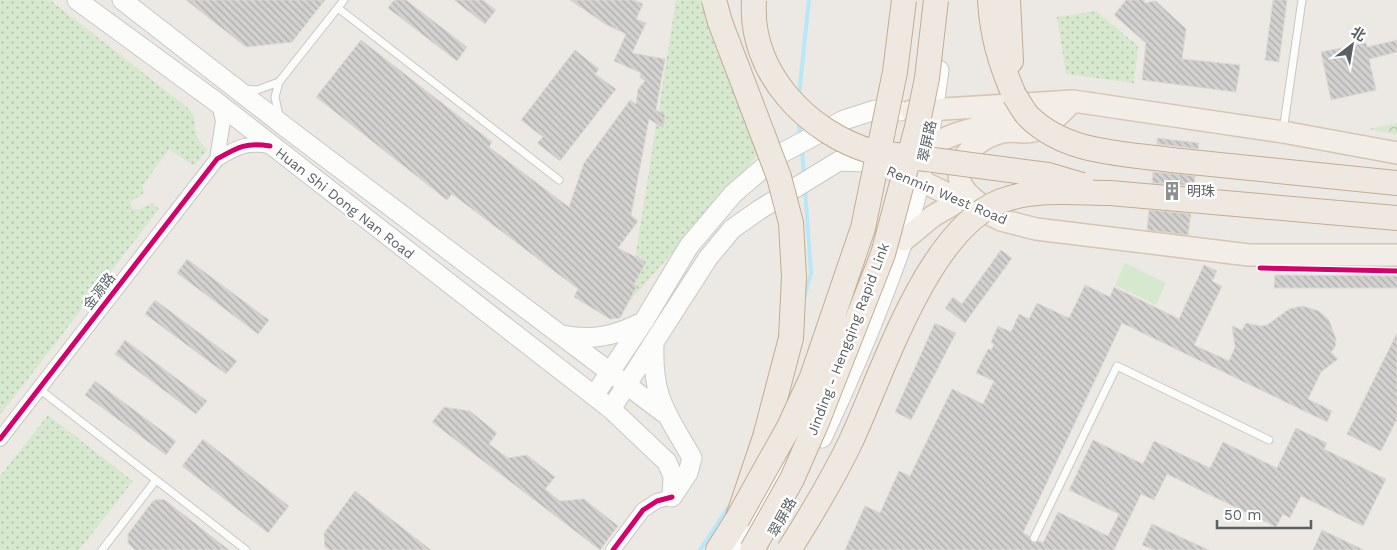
<svg xmlns="http://www.w3.org/2000/svg" width="1397" height="550" viewBox="0 0 1397 550" font-family="'Work Sans','Noto Sans SC',sans-serif">
	<style>
		.grass { fill: url(#grass-dots) }
		.forest { fill: url(#forest-crowns) }
		.pitch { fill: #d6e8ce }
		.lines { fill: none; stroke-linecap: round; stroke-linejoin: round }
		.stream { stroke: #b8e7f7; stroke-width: 4 }
		.building { fill: url(#building-back-hatch); stroke: #dcd8d4 }
		.service-casing { stroke: #c7c7c6; stroke-width: 9 }
		.minor-casing { stroke: #c7c7c6; stroke-width: 16 }
		.secondary-casing { stroke: #c8c8c8; stroke-width: 21 }
		.primary-casing { stroke: #d5c5b1; stroke-width: 24 }
		.motorway-casing { stroke: #c3ac92; stroke-width: 26 }
		.service { stroke: #fcfcfb; stroke-width: 7 }
		.minor { stroke: #fcfcfb; stroke-width: 14 }
		.secondary { stroke: #fcfcfb; stroke-width: 19 }
		.primary { stroke: #f2eee7; stroke-width: 21 }
		.motorway { stroke: #efe8e0; stroke-width: 24 }
		.motorway-bridge-casing { stroke: #c3ac92; stroke-width: 26; stroke-linecap: butt }
		.motorway-bridge { stroke: #efe8e0; stroke-width: 24 }
		.cycleway-casing { stroke: #fff; stroke-width: 8 }
		.cycleway { stroke: #d6006c; stroke-width: 5 }
		.labels { text-anchor: middle; dominant-baseline: central; stroke-width: 5; stroke-linejoin: round; paint-order: stroke }
		.street-label { font-size: 14px; fill: #5a6064; stroke: #fff }
		.poi-label { font-size: 14px; fill: #5a6064; stroke: #fff; text-anchor: start }
	</style>
	<defs>
		<pattern id="grass-dots" width="8" height="8" patternUnits="userSpaceOnUse" patternTransform="scale(1.25)"><rect width="8" height="8" fill="#d6e8ce"/><path d="M2 2h.1M6 6h.1" fill="none" stroke="#b1bfab" stroke-width="1.8" stroke-linecap="round"/></pattern>
		<pattern id="forest-crowns" width="20" height="18" patternUnits="userSpaceOnUse" patternTransform="scale(1.25)"><rect width="20" height="18" fill="#d6e8ce"/><path d="M2 6a3 3 0 1 1 6 0M12 15a3 3 0 1 1 6 0" fill="none" stroke="#b1bfab"/></pattern>
		<pattern id="building-back-hatch" width="6" height="6" patternUnits="userSpaceOnUse" patternTransform="scale(1.25)"><rect width="6" height="6" fill="#d3d1cf"/><path d="M-1 5l2 2M0 0l6 6M5-1l2 2" fill="none" stroke="#aeadac"/></pattern>
	</defs>
	<rect width="100%" height="100%" fill="#ece9e5"/>
	<path class="grass" d="M0 0H50L188 108 194 117 197 138 207 150 194 166 169 149 143 185V194L130 202 133 209H140L152 203 159 209 0 415Z
		M676 0H713L763 149 628 303Z
		M1096 11 1138 46 1134 83 1066 74 1057 17Z
		M48 415 133 481 79 550H0V476Z"/>
	<path class="forest" d="M1397 123V135L1369 129Z"/>
	<path class="pitch" d="M1125 263 1166 283 1156 305 1115 285Z"/>
	<g class="lines">
		<path class="stream" d="M799 95 809 0
			M799 122 800 137
			M802 149 804 177
			M804 298 811 273 805 189
			M700 550 732 502"/>
	</g>
	<path class="building" d="M186 0H325L292 42 246 47Z
		M394 0H406L467 47 457 61 388 8Z
		M454 0H483L496 10 485 24Z
		M570 0H634L643 4 636 19 646 23 632 53 665 59 656 110 665 115 663 128 649 119 631 215 638 221 618 248 646 262 634 284 637 286 620 318 610 319 574 297 578 289 452 194 447 200 316 97 361 40 492 142 489 147 569 207 584 163 630 100 636 104 638 89 645 81 640 77 641 73 614 61 626 34 605 24Z
		M1126 0H1144V3L1156 1 1186 29 1182 59 1240 65 1236 92 1142 80 1146 43 1114 15Z
		M1273 0H1287L1279 62 1265 60Z
		M1397 40V52L1369 59 1376 90 1331 100 1321 52 1366 43 1367 47Z
		M575 50 599 69 595 74 616 89 560 161 537 143 543 137 521 120Z
		M1157 138 1199 143 1198 149 1157 144Z
		M1153 172 1195 176 1194 186 1152 183Z
		M1149 210 1191 214 1188 235 1147 230Z
		M1001 250 1012 258 965 323 945 308 953 297 962 304Z
		M187 259 269 320 258 334 177 273Z
		M1204 265 1217 271 1212 281 1222 286 1194 345 1229 361 1235 347 1232 326 1242 330 1246 323 1260 326 1267 325 1289 309 1302 306 1319 311 1329 320 1336 339 1335 347 1331 352 1338 359 1321 372 1308 399 1332 411 1327 422 1122 323 1023 533 1029 536 1032 543 1039 541 1043 543 1058 512 1108 536 1119 514 1069 490 1093 440 1143 464 1154 441 1210 468 1223 442 1277 468 1296 428 1327 443 1324 449 1386 479 1363 526 1301 496 1290 518 1283 514 1276 527 1167 474 1154 500 1141 494 1114 550H845L865 506 880 513 899 471 910 476 952 389 983 404 994 381 976 373 988 349 991 350 994 345 991 342 998 326 1011 332 1019 314 1029 319 1037 303 1069 318 1085 285 1110 297 1114 287 1179 319Z
		M1275 275 1397 276V288H1274Z
		M155 300 237 361 226 374 145 314Z
		M935 323 956 333 911 420 895 412Z
		M1397 333V419L1381 451 1347 434Z
		M125 340 207 401 196 414 115 354Z
		M95 381 176 441 166 455 85 395Z
		M444 407 470 411 497 433 489 444 508 458 527 455 555 477 545 489 560 501 584 499 618 526 600 550 432 422Z
		M203 439 289 506 268 533 182 466Z
		M355 491 431 550H329L325 547 324 533Z
		M159 499 165 500 229 550H135L128 543V534L153 501Z
		M1152 524 1209 550H1154L1142 545Z
		M1322 530 1364 550H1313Z"/>
	<g class="lines">
		<g class="service-casing">
			<path id="service" d="M338 8 559 180
				M279 82 344 0
				M245 89 257 90 279 82 275 97 279 116
				M1283 131 1302 0
				M38 388 246 550
				M1034 538 1117 366 1269 440
				M102 550 156 480"/>
		</g>
		<g class="minor-casing">
			<path id="minor" d="M217 159 223 121 219 104
				M0 439 217 159C238 147 246 142 270 146
				M613 550 643 510 657 501 672 497"/>
		</g>
		<g class="secondary-casing">
			<path id="secondary" d="M77 0 219 104 611 409 667 462 673 476 672 497
				M122 0 288 129 664 413
				M562 335C593 341 615 336 643 322
				M654 343C652 399 666 412 692 458L688 473 672 497
				M594 396 644 321 689 246 733 194 778 155 844 120 875 110 900 111
				M611 409 708 258 732 229 759 210 839 161 866 162 916 179
				M822 438C852 374 880 308 903 241 921 188 932 126 939 70
				M733 550 792 448 804 419"/>
		</g>
		<g class="primary-casing">
			<path id="primary" d="M911 111 1073 101 1283 132 1397 153
				M903 164 926 146 956 134 1004 119
				M919 180 1001 220 1036 229 1249 255H1397
				M983 206C974 200 960 189 959 176 959 153 982 137 1002 132 1014 129 1024 135 1036 130 1051 124 1062 112 1073 101
				M904 240 933 216 959 201"/>
		</g>
		<g class="motorway-casing">
			<path id="motorway" d="M990 0C992 36 1000 62 1014 95
				M1008 0 1011 61
				M1171 160 1397 183
				M1110 193 1397 218
				M718 550 737 520 765 437 791 338"/>
		</g>
		<use href="#service" class="service"/>
		<use href="#minor" class="minor"/>
		<use href="#secondary" class="secondary"/>
		<use href="#primary" class="primary"/>
		<use href="#motorway" class="motorway"/>
		<g class="motorway-bridge-casing">
			<path id="motorway-bridge" d="M714 0 720 22 779 177 791 223 794 277 791 338
				M754 0C749 73 808 133 873 152L1048 175 1082 185
				M1014 95C1019 102 1023 111 1029 117 1067 154 1122 153 1171 160
				M737 520 789 427 812 377 863 228 895 72 904 0
				M752 550 792 479 817 422 883 254 917 127 927 78 936 0
				M789 550C811 515 833 479 851 441 883 373 927 230 1001 201 1034 188 1075 193 1110 193"/>
		</g>
		<use href="#motorway-bridge" class="motorway-bridge"/>
		<g class="cycleway-casing">
			<path id="cycleway" d="M1260 268 1397 271
				M0 439 217 159C238 147 246 142 270 146
				M613 550 643 510 657 501 672 497"/>
		</g>
		<use href="#cycleway" class="cycleway"/>
	</g>
	<defs>
		<g id="building-bare" transform="scale(1.5)"><path d="M-4-6H4V6H1V3H-1V6H-4ZM-2.5-4.3h1.7v1.8h-1.7ZM.8-4.3h1.7v1.8H.8ZM-2.5-1h1.7V.8h-1.7ZM.8-1h1.7V.8H.8Z" fill="#8d9091" stroke="#fff" stroke-width="2.5" paint-order="stroke"/></g>
	</defs>
	<g fill-rule="evenodd">
		<use href="#building-bare" x="1172" y="191"/>
	</g>
	<g class="labels">
		<g class="street-label">
			<text transform="translate(927 141) rotate(-78)">翠屏路</text>
			<text transform="translate(947 195) rotate(23)">Renmin West Road</text>
			<text transform="translate(345 203) rotate(38)">Huan Shi Dong Nan Road</text>
			<text transform="translate(99 291) rotate(-52)">金源路</text>
			<text transform="translate(848 339) rotate(-69)">Jinding - Hengqing Rapid Link</text>
			<text transform="translate(782 517) rotate(-61)">翠屏路</text>
		</g>
		<g class="poi-label">
			<text x="1187" y="191">明珠</text>
		</g>
	</g>
	<g transform="translate(1352 45) rotate(31)" stroke="#ffffff" stroke-width="4" paint-order="stroke">
	<path d="M0-4L9 19L0 12L-9 19Z" fill="#5a6064"/>
	<text y="-8" font-size="14" font-weight="bold" text-anchor="middle" fill="#5a6064">北</text>
	</g>
	<path d="M1217 520v8h94v-8" fill="none" stroke="#5a6064" stroke-width="2.5"/>
	<text x="1224" y="520" font-size="15" fill="#5a6064" stroke="#ffffff" stroke-width="4" paint-order="stroke">50 m</text>
</svg>
